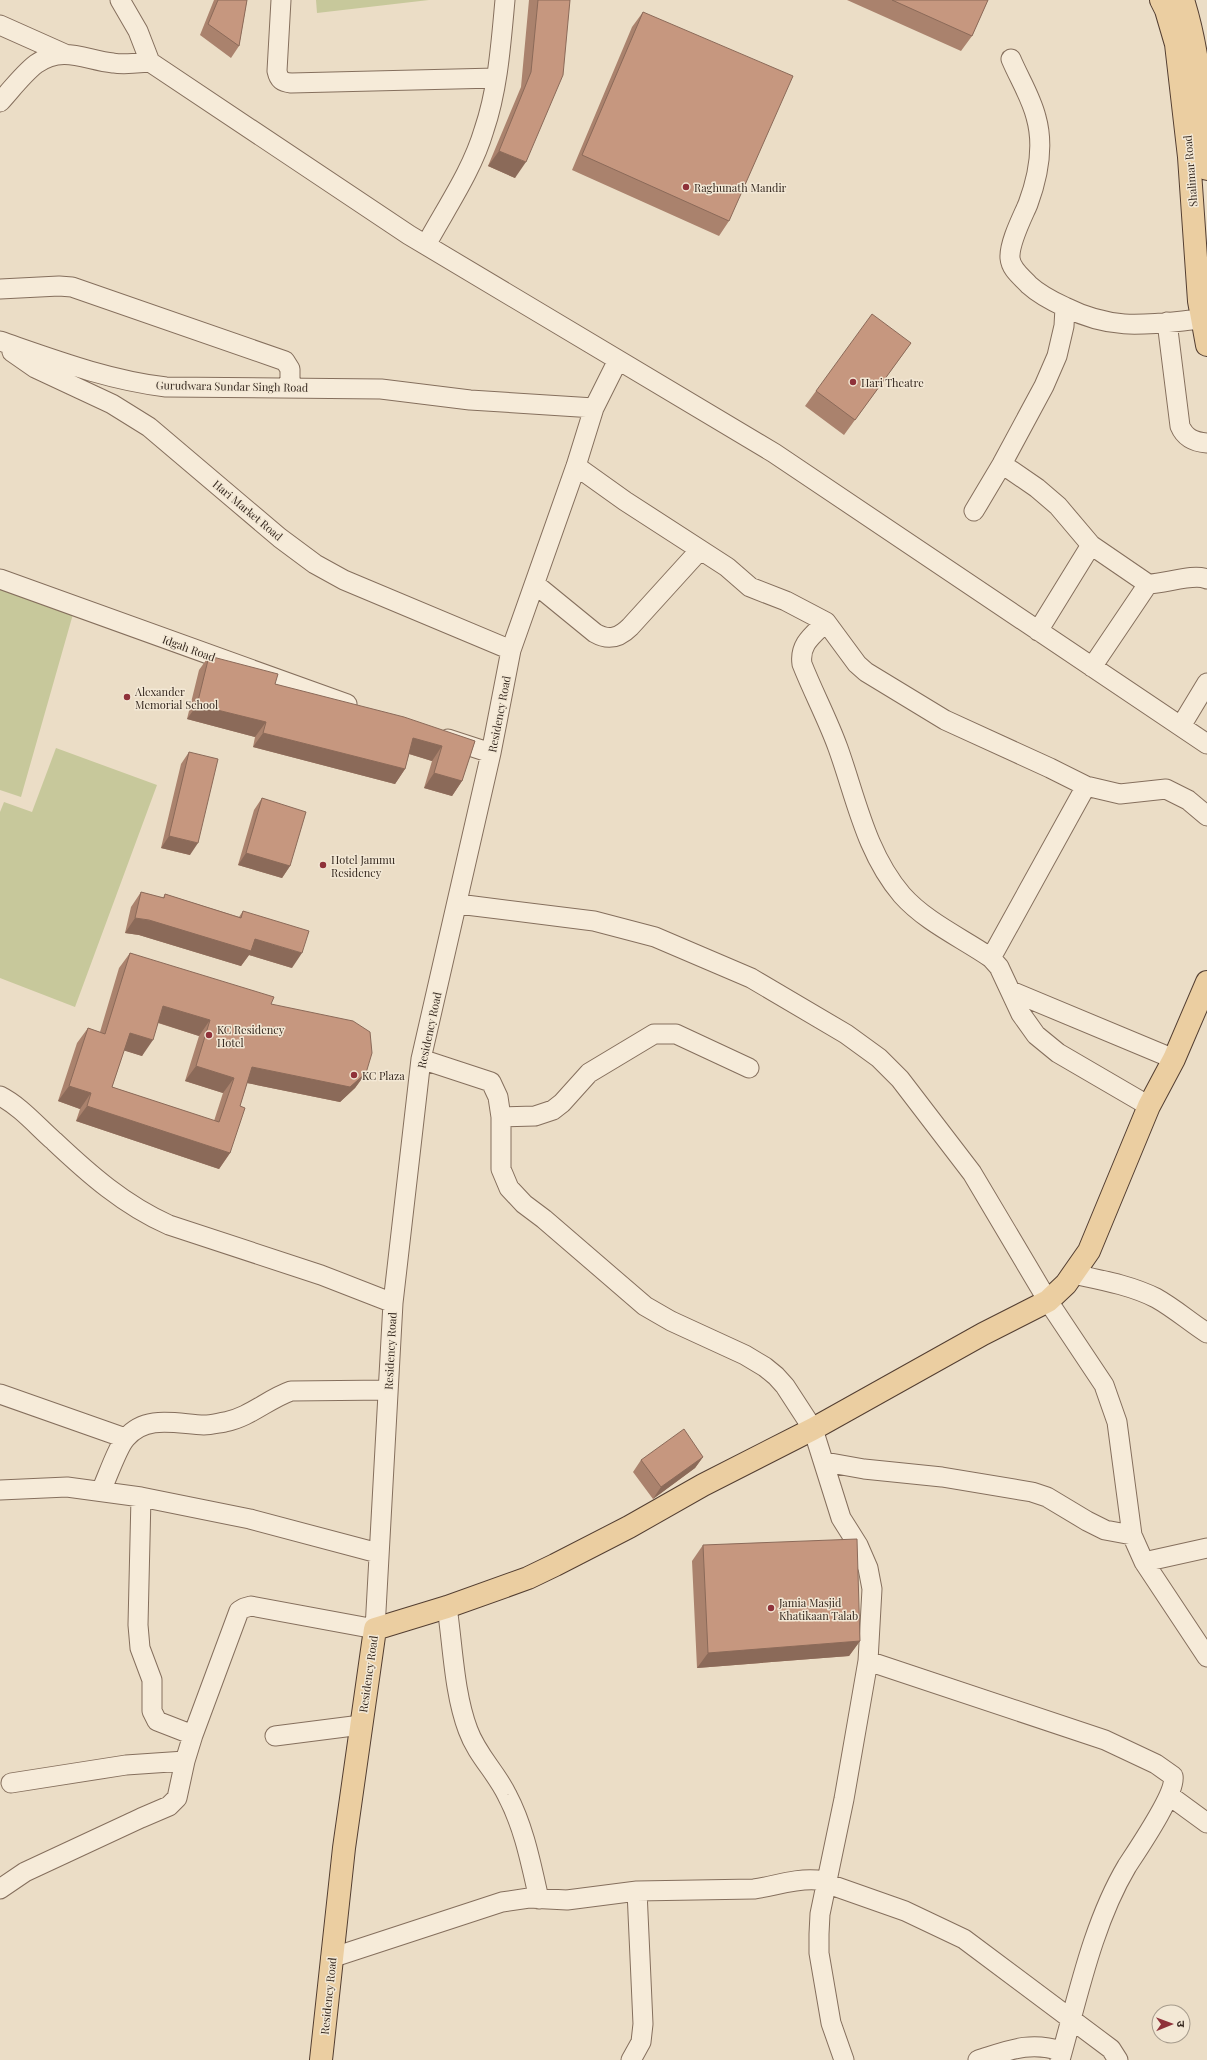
<svg xmlns="http://www.w3.org/2000/svg" width="1207" height="2060" viewBox="0 0 1207 2060" font-family="'Playfair Display','Noto Sans Devanagari',serif">
	<style>
		.green { fill: #c7c89b }
		.lines { fill: none; stroke-linecap: round; stroke-linejoin: round }
		.minor-casing { stroke: #856f5d; stroke-width: 21 }
		.major-casing { stroke: #533e31; stroke-width: 24 }
		.minor { stroke: #f6ebd9; stroke-width: 19 }
		.major { stroke: #ebcea1; stroke-width: 22 }
		.wall { fill: #aa826d; fill-rule: evenodd }
		.shaded-wall { fill: #8b6a59 }
		.building { fill: #c6977f; stroke: #8b6a59; fill-rule: evenodd }
		.poi-dot { fill: #8f323a; stroke: #f3e8d5; stroke-width: 1.5 }
		.labels { text-anchor: middle; dominant-baseline: central; stroke-width: 3; stroke-linejoin: round; paint-order: stroke }
		.street-label { font-size: 11px; fill: #362920; stroke: #f3e8d5 }
		.poi-label { font-size: 11px; fill: #362920; stroke: #f3e8d5; text-anchor: start }
	</style>
	<rect width="100%" height="100%" fill="#ebddc6"/>
	<path class="green" d="M316 0H429L317 13Z
		M0 582 75 607 21 797 0 790Z
		M56 748 157 785 75 1007 0 978V812L4 802 32 812Z"/>
	<g class="lines">
		<g class="minor-casing">
			<path id="minor" d="M120 0 138 31 150 62
				M281 0 277 71C279 80 282 82 291 83L496 78
				M0 25 65 54
				M1011 59C1019 78 1031 97 1036 117 1044 145 1038 177 1028 204 1022 218 1009 243 1010 258 1011 270 1022 277 1029 285 1040 295 1052 301 1065 307 1115 332 1149 324 1202 319
				M0 102C11 90 23 74 36 64 63 45 85 60 113 63 125 65 138 63 150 62L409 235 774 453 1207 744
				M426 245C446 208 472 171 484 130 498 89 501 43 505 0
				M0 289 59 286 72 287 285 361 290 369V388
				M1167 322 1180 426C1185 438 1194 442 1207 443
				M0 341C55 360 108 380 166 387L381 389 470 400 594 408
				M12 352 35 368 112 404 149 427 280 538 315 564 344 580 511 650
				M1002 464 1037 488 1058 506 1091 545 1148 584C1165 584 1193 573 1207 579
				M576 466 625 501 727 567 750 587 786 601 826 622 857 664 866 672 945 720 1050 768 1086 786 1120 794 1166 789 1188 800 1207 816
				M974 511 1002 464 1044 386 1057 356 1064 326 1065 307
				M0 579 347 704
				M535 584 595 633C609 641 619 638 630 627L699 551
				M826 622C813 635 799 644 802 664 813 692 828 720 838 748 856 798 866 853 902 895 926 922 962 938 991 958L999 967 1021 1014 1036 1035 1058 1053 1149 1106
				M1038 631 1091 545
				M1092 667 1148 584
				M1181 726 1207 683
				M448 739 491 753
				M458 904 594 921 655 937 751 978 846 1034 879 1058 900 1079 972 1173 1048 1301 1104 1385 1117 1422 1132 1535 1144 1562 1207 1657
				M991 958 1086 786
				M1011 991 1174 1059
				M421 1059 491 1082 498 1097 501 1117V1169L509 1188 524 1204 544 1219 645 1306 671 1321 745 1355 765 1367 776 1376 785 1386 813 1429 841 1518 858 1545 868 1568 872 1589 868 1661 844 1799 820 1914 819 1934V1953L831 2023 844 2060
				M0 1096C20 1106 37 1126 54 1141 89 1174 124 1205 169 1225L321 1275 393 1303
				M501 1117 535 1116 553 1110 562 1103 589 1073 654 1034H676L749 1068
				M1073 1274C1101 1280 1130 1285 1156 1298 1174 1308 1190 1322 1207 1333
				M0 1394 125 1438
				M825 1462 864 1469 942 1477 1032 1492 1047 1497 1087 1521 1105 1530 1132 1535
				M0 1490 67 1487 141 1497 250 1519 378 1553
				M101 1491C107 1478 118 1446 126 1438 146 1414 177 1424 204 1425 211 1425 218 1423 225 1422 250 1417 268 1399 291 1391L388 1390
				M141 1497 138 1625 140 1648 152 1680V1711L157 1721 193 1735
				M1144 1562 1207 1548
				M447 1607C453 1647 454 1693 468 1730 477 1755 496 1772 507 1795 524 1827 531 1864 539 1899
				M868 1661 1105 1740 1156 1764 1173 1776C1177 1792 1138 1849 1127 1866 1093 1923 1078 1996 1060 2060
				M275 1736 361 1725
				M185 1761 193 1735 239 1611 244 1608 251 1606 375 1629 393 1303 421 1059 491 753 511 650 576 466 594 408 618 360
				M1170 1796 1207 1823
				M0 1889 25 1872 141 1818 169 1806 177 1798 185 1761 126 1765 11 1783
				M331 1958 502 1902 529 1898 567 1900 637 1891 754 1889C775 1886 796 1878 817 1880L905 1911 964 1939 1111 2049 1118 2060
				M631 2060 641 2042 643 2024 637 1891
				M978 2060C1010 2050 1029 2041 1062 2051"/>
		</g>
		<g class="major-casing">
			<path id="major" d="M1161 0 1166 10 1176 44 1189 157 1199 301 1207 345
				M1183 0C1200 54 1204 113 1207 169
				M321 2060 344 1848 375 1629 447 1607 528 1578 555 1565 629 1527 703 1485 813 1429 983 1334 1048 1301 1066 1284 1089 1251 1149 1106 1174 1059 1207 982"/>
		</g>
		<use href="#minor" class="minor"/>
		<use href="#major" class="major"/>
	</g>
	<path class="wall" d="M214 0H247L239 46 231 58 200 35Z
		M529 0H570L515 178 488 166 521 87Z
		M847 0H988L972 36 961 51Z
		M643 12 729 221 719 236 572 170 632 27Z
		M911 343 844 435 805 406 816 391Z
		M209 656 275 684 475 741 462 781 452 796 424 788 432 761 409 754 405 769 395 784 253 747 255 737 187 719 199 670Z
		M189 752 190 855 161 848 181 764Z
		M262 798 290 866 282 878 238 865 254 810Z
		M141 892 163 898 165 894 239 917 243 911 292 968 249 955 241 966 139 935 125 933 131 907Z
		M130 953 271 1004 366 1073 355 1088 340 1102 247 1083 240 1106 230 1153 219 1169 76 1121 80 1109 58 1101 77 1043 88 1028 100 1032 119 968ZM158 1023 199 1036 185 1081 223 1093 214 1121 112 1087 124 1050 142 1056Z
		M703 1457 695 1468 653 1499 633 1472 641 1460Z
		M703 1545 860 1641 849 1656 697 1668 692 1561Z"/>
	<path class="shaded-wall" d="M499 151 526 162 515 178 488 166Z
		M197 705 266 722 255 737 187 719Z
		M263 733 405 769 395 784 253 747Z
		M413 738 442 746 432 761 403 752Z
		M434 773 462 781 452 796 424 788Z
		M169 836 198 843 190 855 161 848Z
		M246 853 290 866 282 878 238 865Z
		M135 918 255 939 302 953 292 968 249 955 241 966 139 935 125 933Z
		M163 1006 210 1020 199 1036 153 1021Z
		M130 1033 153 1040 142 1056 119 1049Z
		M196 1066 234 1078 223 1093 185 1081Z
		M252 1067 366 1073 355 1088 340 1102 242 1082Z
		M69 1086 91 1093 80 1109 58 1101Z
		M87 1106 230 1153 219 1169 76 1121Z
		M703 1457 695 1468 653 1499 661 1487Z
		M860 1641 849 1656 697 1668 708 1653Z"/>
	<path class="building" d="M218 0H247L239 46 208 24Z
		M538 0H570L563 75 526 162 499 151 531 72Z
		M892 0H988L972 36Z
		M643 12 793 76 729 221 582 155Z
		M872 314 911 343 855 420 816 391Z
		M209 656 278 674 275 684 404 717 475 741 462 781 434 773 442 746 413 738 405 769 263 733 266 722 197 705Z
		M189 752 218 759 198 843 169 836Z
		M262 798 306 812 290 866 246 853Z
		M141 892 164 898 165 894 241 918 243 911 309 931 302 953 255 939 251 951 149 920 135 918Z
		M130 953 274 997 271 1004 353 1021 370 1032 372 1053 366 1073 350 1087 252 1067 240 1106 245 1108 230 1153 87 1106 91 1093 69 1086 88 1028 105 1034ZM163 1006 210 1020 196 1066 234 1078 219 1122 112 1087 130 1033 153 1040Z
		M684 1429 703 1457 661 1487 641 1460Z
		M857 1539 860 1641 708 1653 703 1545Z"/>
	<g class="poi-dot">
		<circle cx="686" cy="187" r="4"/>
		<circle cx="853" cy="382" r="4"/>
		<circle cx="127" cy="697" r="4"/>
		<circle cx="323" cy="865" r="4"/>
		<circle cx="209" cy="1035" r="4"/>
		<circle cx="354" cy="1075" r="4"/>
		<circle cx="771" cy="1608" r="4"/>
	</g>
	<g class="labels">
		<g class="street-label">
			<text transform="translate(1190 171) rotate(-95)">Shalimar Road</text>
			<text transform="translate(232 386) rotate(1)">Gurudwara Sundar Singh Road</text>
			<text transform="translate(248 510) rotate(40)">Hari Market Road</text>
			<text transform="translate(189 648) rotate(20)">Idgah Road</text>
			<text transform="translate(499 714) rotate(-79)">Residency Road</text>
			<text transform="translate(429 1030) rotate(-78)">Residency Road</text>
			<text transform="translate(390 1351) rotate(-87)">Residency Road</text>
			<text transform="translate(368 1674) rotate(-82)">Residency Road</text>
			<text transform="translate(328 1996) rotate(-84)">Residency Road</text>
		</g>
		<g class="poi-label">
			<text x="694" y="187">Raghunath Mandir</text>
			<text x="861" y="382">Hari Theatre</text>
			<text x="135" y="691">Alexander<tspan x="135" dy="13">Memorial School</tspan></text>
			<text x="331" y="859">Hotel Jammu<tspan x="331" dy="13">Residency</tspan></text>
			<text x="217" y="1029">KC Residency<tspan x="217" dy="13">Hotel</tspan></text>
			<text x="362" y="1075">KC Plaza</text>
			<text x="779" y="1602">Jamia Masjid<tspan x="779" dy="13">Khatikaan Talab</tspan></text>
		</g>
	</g>
	<g transform="translate(1171 2024) rotate(89)"><circle r="19" fill="#f3e8d5" stroke="#a79c8d"/>
	<path d="M0-3L7 15L0 10L-7 15Z" fill="#8f323a"/>
	<text y="-6" font-size="11" font-weight="bold" text-anchor="middle" fill="#362920">उ</text>
	</g>
</svg>
